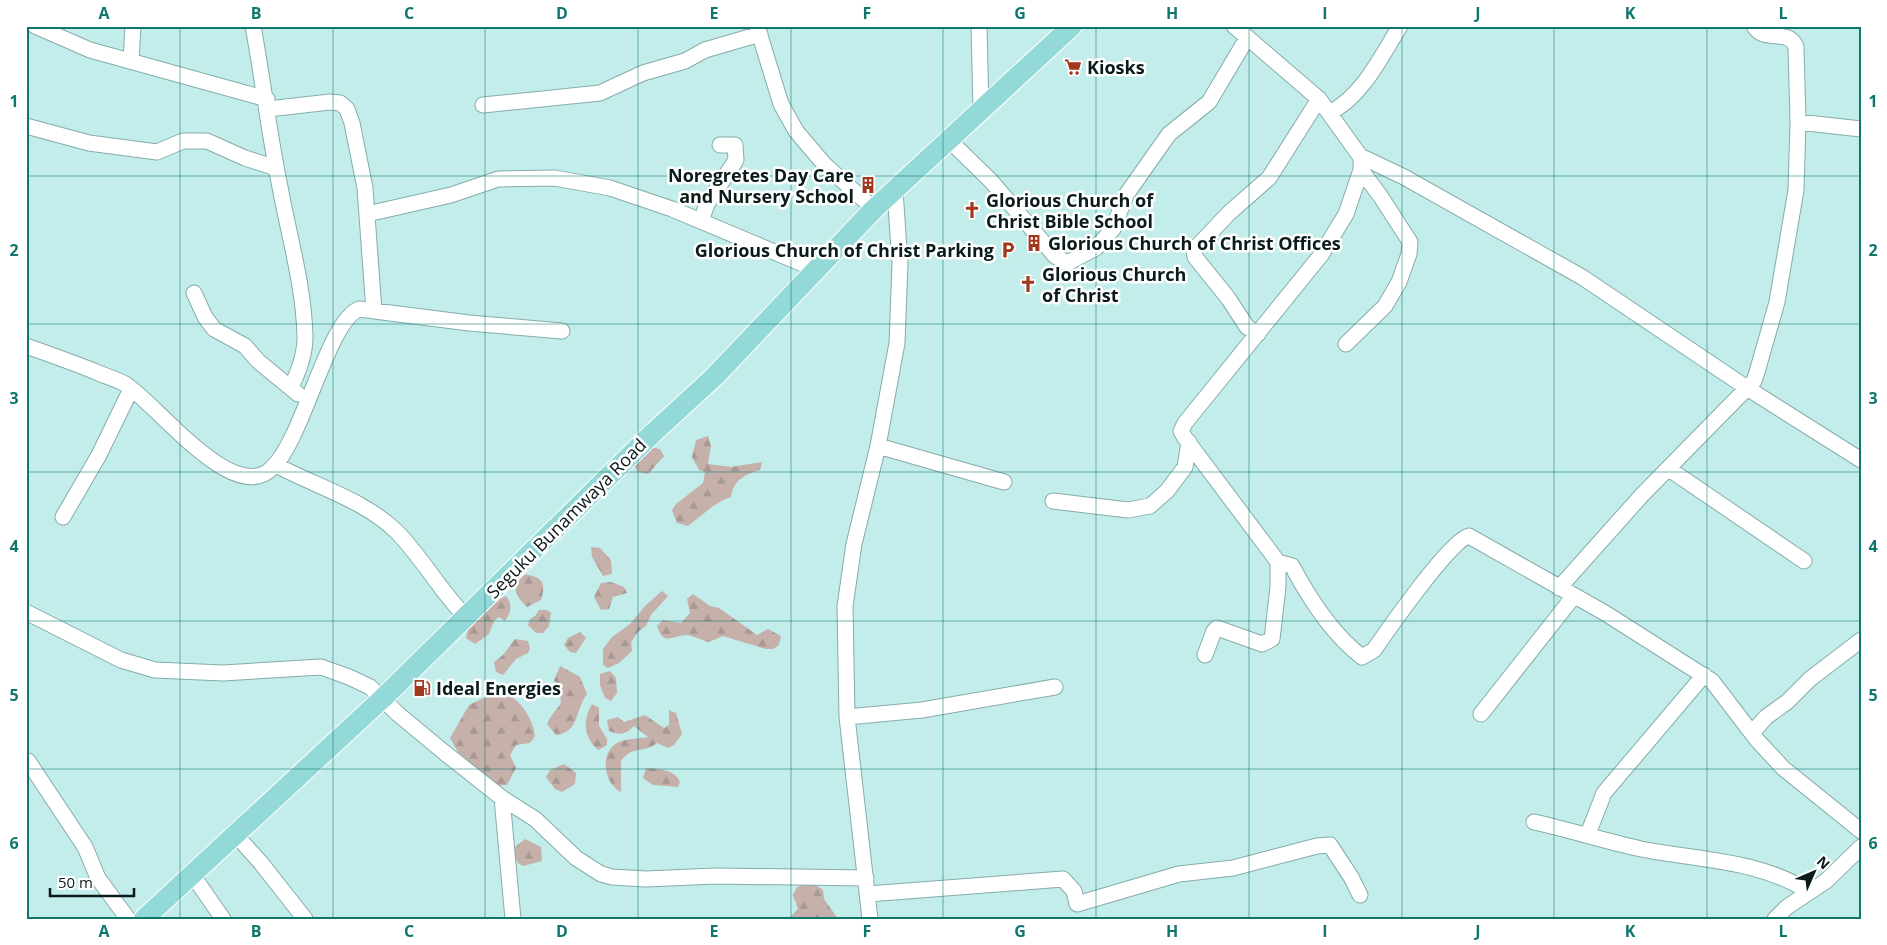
<svg xmlns="http://www.w3.org/2000/svg" width="1887" height="945" viewBox="0 0 1887 945" font-family="'Open Sans',sans-serif">
	<style>
		.forest { fill: url(#forest-firs) }
		.lines { fill: none; stroke-linecap: round; stroke-linejoin: round }
		.minor-casing { stroke: #84acab; stroke-width: 17 }
		.major-casing { stroke: #fff; stroke-width: 22 }
		.minor { stroke: #fff; stroke-width: 15 }
		.major { stroke: #93d9d8; stroke-width: 20 }
		.grid { fill: none; stroke: #0f766e; stroke-width: 1; stroke-opacity: 0.55 }
		.labels { text-anchor: middle; dominant-baseline: central; stroke-width: 5; stroke-linejoin: round; paint-order: stroke }
		.poi-label { font-size: 18px; font-weight: bold; fill: #0b1a1a; stroke: #fff; text-anchor: start }
		.street-label { font-size: 18px; fill: #0b1a1a; stroke: #fff }
		.neatline { fill: none; stroke: #0f766e; stroke-width: 2 }
		.grid-label { font-size: 16px; text-anchor: middle; font-weight: bold; fill: #0f766e }
	</style>
	<defs>
		<pattern id="forest-firs" width="22" height="20" patternUnits="userSpaceOnUse" patternTransform="scale(1.25)"><rect width="22" height="20" fill="#c5b0aa"/><path d="M5 1l3.5 6h-7zM16 11l3.5 6h-7z" fill="#a89792"/></pattern>
	</defs>
	<rect width="100%" height="100%" fill="#c3edeb"/>
	<path class="forest" d="M708 436 711 446 708 464 731 467 762 462 760 470C746 474 733 480 731 497 717 501 701 516 688 526L677 523 672 510 676 504 703 483 705 472 699 470 692 457 696 440Z
		M649 447 660 449 664 456 648 474 638 472 632 462Z
		M591 547 600 548 611 560 612 574 603 576 592 557Z
		M522 574C541 576 547 581 541 600L527 607C514 593 513 591 522 574Z
		M611 582 624 587 627 593 613 597 609 609 601 610 594 597 601 583Z
		M662 591 668 596 651 615 646 626 638 632 631 642 632 651 619 663 608 668 603 665V649L612 637 630 624 645 606Z
		M693 594 710 606 719 608 757 635 768 629 781 636 779 645 773 649H766L723 636 709 642C703 641 692 635 686 635 671 636 663 646 657 626L663 620 681 623 690 613 687 599Z
		M506 596C513 604 511 613 505 621L499 617 494 621 489 634 475 644 466 638C469 616 488 604 506 596Z
		M539 610H547L551 613 549 626 543 633H536L528 625 530 619 535 616Z
		M580 632 586 638 576 653 570 652 564 645 568 638Z
		M515 639 528 641 530 648 528 653 516 659 503 675 496 672 494 662 503 655Z
		M560 666 580 677 587 694C575 709 580 732 556 735L547 724C558 700 568 711 554 680Z
		M610 671 616 678 617 693 611 701 605 698 600 685V674Z
		M498 691C517 694 533 717 535 736L530 743 516 745 510 755 516 768 507 785 495 786 458 752 450 738 469 705Z
		M592 704 599 708V726L607 739V745L598 750C584 738 582 720 592 704Z
		M669 710 676 713 682 734 674 745 668 748 657 743C644 754 634 744 621 761V792C604 784 599 753 617 743 625 738 639 739 648 737L634 726C626 734 621 736 609 731L607 720 618 717 624 722 645 715 664 728 669 725Z
		M564 764 576 773 575 784 562 792 555 789 546 777 550 770Z
		M646 768C658 769 675 769 680 782L678 787 653 785 643 778Z
		M525 839 541 847 542 861 523 866 518 863 513 852 516 846Z
		M806 884 817 886 823 890 824 899 838 919H788L798 909 793 895 797 887Z"/>
	<g class="lines">
		<g class="minor-casing">
			<path id="minor" d="M35 26 90 50 267 99
				M253 26C263 80 269 134 280 187 289 236 304 287 305 337 305 353 298 373 291 387
				M757 26 781 104 796 131 824 164 874 209
				M979 26 981 110
				M1234 26 1319 99 1360 156 1404 177 1582 277 1747 388 1861 460
				M131 61 133 26
				M483 105 600 93 643 73 685 61 705 50 760 34
				M268 109 330 102 340 103 347 109 352 123 365 188 374 311
				M1329 113C1362 97 1381 57 1400 26
				M1798 122 1861 129
				M26 126 89 143 157 152 183 141H207L245 158 276 168
				M949 140 991 181 1055 256 1067 263 1096 248 1113 229 1126 195 1157 151 1169 134 1209 102 1247 38
				M1361 170 1346 214 1321 255 1185 423 1181 431 1185 438 1278 562 1292 566C1309 598 1332 634 1362 657L1374 650C1387 631 1452 538 1469 536L1605 613 1712 681 1757 740 1783 768 1861 831
				M367 214 451 195 498 179 555 178 610 188 672 209 817 270
				M701 221 707 204 736 160 735 145H720
				M194 293 205 317 214 329 245 346 258 361 298 394
				M1258 334 1247 327 1228 298 1195 257 1194 250 1229 213 1269 178 1319 99
				M1346 344 1385 306 1399 282 1409 254 1410 242 1381 197 1361 170V162
				M26 346C49 354 71 362 94 371 104 376 115 378 125 384 156 403 232 505 271 469 303 441 327 322 359 309L469 323 562 331
				M878 446 1004 482
				M276 465C315 486 364 500 396 531 422 557 440 591 466 617
				M1669 469 1804 561
				M1053 501 1128 510 1150 506 1167 491 1185 467 1189 442
				M63 517 99 455 131 389
				M1559 588 1642 495 1754 381 1757 372 1777 302 1796 190 1798 122 1796 47C1789 27 1763 44 1754 26
				M26 612 121 660 155 670 223 673 321 667 349 677 370 687 398 714 445 753 502 798 535 819 576 858 601 874 612 877 646 879 715 876 866 878
				M1205 655 1214 631 1217 628 1262 644 1272 639 1278 587V562
				M1481 714 1574 596
				M847 717 922 710 1055 687
				M1752 733 1766 717 1787 702 1810 679 1861 640
				M28 761 85 847 98 878 128 919
				M502 798 513 919
				M1534 822C1570 830 1605 841 1641 849 1697 860 1761 860 1809 892
				M235 834 261 863 305 919
				M1588 834 1604 793 1704 675
				M192 874 223 919
				M868 894 1063 879 1074 891 1077 904 1179 874 1233 868 1317 846 1330 845 1351 877 1360 895
				M870 919 847 717 845 606 854 544 878 446 897 343 900 264 895 190
				M1775 919 1787 907 1826 881 1861 847"/>
		</g>
		<g class="major-casing">
			<path id="major" d="M144 919 383 698 653 433 714 377 874 209 1072 26"/>
		</g>
		<use href="#minor" class="minor"/>
		<use href="#major" class="major"/>
	</g>
	<path class="grid" d="M180 26V919M333 26V919M485 26V919M638 26V919M791 26V919M943 26V919M1096 26V919M1249 26V919M1402 26V919M1554 26V919M1707 26V919M26 176H1861M26 324H1861M26 472H1861M26 621H1861M26 769H1861"/>
	<defs>
		<g id="supermarket-bare" transform="scale(1.35)"><path d="M-6-5.5h2.5l.6 2H6L4.5 2H-2.5L-4.4-4H-6ZM-1.5 3.2a1.3 1.3 0 1 0 .1 0ZM3 3.2a1.3 1.3 0 1 0 .1 0Z" fill="#a2391f" stroke="#fff" stroke-width="2.5" paint-order="stroke"/></g>
		<g id="building-bare" transform="scale(1.35)"><path d="M-4-6H4V6H1V3H-1V6H-4ZM-2.5-4.3h1.7v1.8h-1.7ZM.8-4.3h1.7v1.8H.8ZM-2.5-1h1.7V.8h-1.7ZM.8-1h1.7V.8H.8Z" fill="#a2391f" stroke="#fff" stroke-width="2.5" paint-order="stroke"/></g>
		<g id="church-bare" transform="scale(1.35)"><path d="M-1.2-6h2.4v3.5h3.3v2.4h-3.3V6h-2.4V-.1h-3.3v-2.4h3.3Z" fill="#a2391f" stroke="#fff" stroke-width="2.5" paint-order="stroke"/></g>
		<g id="parking-bare" transform="scale(1.35)"><path d="M-3.5-5.5H1a3.5 3.5 0 0 1 0 7H-1V5.5H-3.5ZM-1-3.4V-.6H.8a1.4 1.4 0 0 0 0-2.8Z" fill="#a2391f" stroke="#fff" stroke-width="2.5" paint-order="stroke"/></g>
		<g id="fuel-bare" transform="scale(1.35)"><path d="M-5.5-6h7V0h2V4h1.3V-2.5L3-4.5l.8-.8L6-3V5H2.5V1h-1V6h-7ZM-4.2-4.7v3.2H.2V-4.7Z" fill="#a2391f" stroke="#fff" stroke-width="2.5" paint-order="stroke"/></g>
	</defs>
	<g fill-rule="evenodd">
		<use href="#supermarket-bare" x="1073" y="67"/>
		<use href="#building-bare" x="868" y="185"/>
		<use href="#church-bare" x="972" y="210"/>
		<use href="#building-bare" x="1034" y="243"/>
		<use href="#parking-bare" x="1008" y="250"/>
		<use href="#church-bare" x="1028" y="284"/>
		<use href="#fuel-bare" x="422" y="688"/>
	</g>
	<g class="labels">
		<g class="poi-label">
			<text x="1087" y="67">Kiosks</text>
			<text x="854" y="175" text-anchor="end">Noregretes Day Care<tspan x="854" dy="21">and Nursery School</tspan></text>
			<text x="986" y="200">Glorious Church of<tspan x="986" dy="21">Christ Bible School</tspan></text>
			<text x="1048" y="243">Glorious Church of Christ Offices</text>
			<text x="994" y="250" text-anchor="end">Glorious Church of Christ Parking</text>
			<text x="1042" y="274">Glorious Church<tspan x="1042" dy="21">of Christ</tspan></text>
			<text x="436" y="688">Ideal Energies</text>
		</g>
		<g class="street-label">
			<text transform="translate(566 518) rotate(-45)">Seguku Bunamwaya Road</text>
		</g>
	</g>
	<rect width="1887" height="945" fill="none" stroke="#ffffff" stroke-width="55"/>
	<g transform="translate(1814 872) rotate(45)" stroke="#ffffff" stroke-width="4" paint-order="stroke">
	<path d="M0-4L9 19L0 12L-9 19Z" fill="#0b1a1a"/>
	<text y="-8" font-size="14" font-weight="bold" text-anchor="middle" fill="#0b1a1a">N</text>
	</g>
	<path d="M50 888v8h84v-8" fill="none" stroke="#0b1a1a" stroke-width="2.5"/>
	<text x="58" y="888" font-size="15" fill="#0b1a1a" stroke="#ffffff" stroke-width="4" paint-order="stroke">50 m</text>
	<rect x="28" y="28" width="1832" height="890" class="neatline"/>
	<g class="grid-label">
		<text x="104" y="19">A</text>
		<text x="256" y="19">B</text>
		<text x="409" y="19">C</text>
		<text x="562" y="19">D</text>
		<text x="714" y="19">E</text>
		<text x="867" y="19">F</text>
		<text x="1020" y="19">G</text>
		<text x="1172" y="19">H</text>
		<text x="1325" y="19">I</text>
		<text x="1478" y="19">J</text>
		<text x="1630" y="19">K</text>
		<text x="1783" y="19">L</text>
		<text x="14" y="107">1</text>
		<text x="1873" y="107">1</text>
		<text x="14" y="256">2</text>
		<text x="1873" y="256">2</text>
		<text x="14" y="404">3</text>
		<text x="1873" y="404">3</text>
		<text x="14" y="552">4</text>
		<text x="1873" y="552">4</text>
		<text x="14" y="701">5</text>
		<text x="1873" y="701">5</text>
		<text x="14" y="849">6</text>
		<text x="1873" y="849">6</text>
		<text x="104" y="937">A</text>
		<text x="256" y="937">B</text>
		<text x="409" y="937">C</text>
		<text x="562" y="937">D</text>
		<text x="714" y="937">E</text>
		<text x="867" y="937">F</text>
		<text x="1020" y="937">G</text>
		<text x="1172" y="937">H</text>
		<text x="1325" y="937">I</text>
		<text x="1478" y="937">J</text>
		<text x="1630" y="937">K</text>
		<text x="1783" y="937">L</text>
	</g>
</svg>
